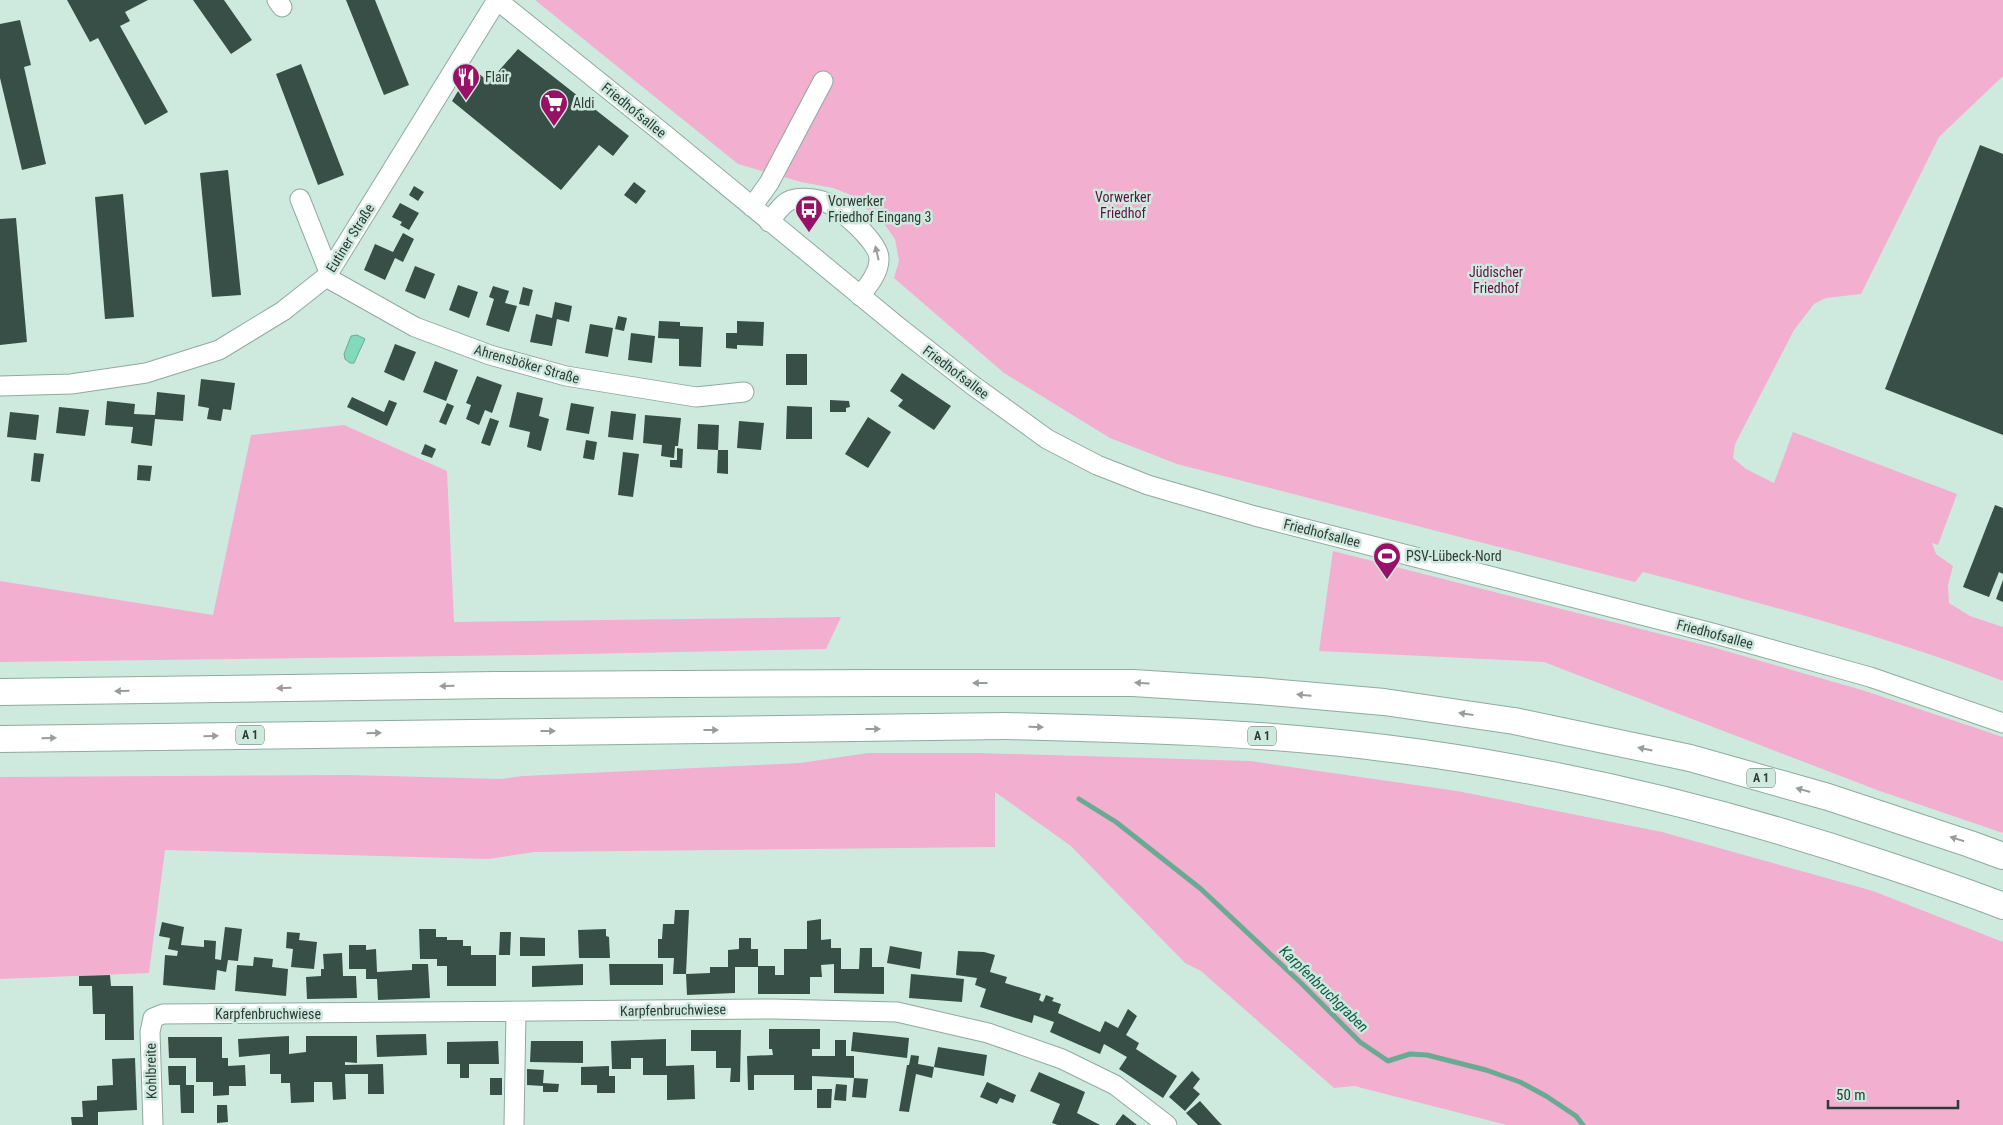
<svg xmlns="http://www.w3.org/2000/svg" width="2003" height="1125" viewBox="0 0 2003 1125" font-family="'Roboto Condensed',sans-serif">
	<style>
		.green { fill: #f2afd0 }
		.water { fill: #83d9bc; stroke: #6aaa94 }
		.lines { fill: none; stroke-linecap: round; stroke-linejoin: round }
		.stream { stroke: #6aaa94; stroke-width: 5 }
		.building { fill: #374f46 }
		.minor-casing { stroke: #8faaa0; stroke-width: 21 }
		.highway-casing { stroke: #8faaa0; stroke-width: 28 }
		.minor { stroke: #fff; stroke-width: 19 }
		.highway { stroke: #fff; stroke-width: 26 }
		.oneway { fill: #989d9b }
		.labels { text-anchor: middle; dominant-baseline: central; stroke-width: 5; stroke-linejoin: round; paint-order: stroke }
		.shield { fill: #ceeadf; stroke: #5f7069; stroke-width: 1 }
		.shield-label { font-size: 12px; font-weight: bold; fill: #303b37 }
		.poi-label { font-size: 14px; fill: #303b37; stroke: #ceeadf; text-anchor: start }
		.street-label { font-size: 14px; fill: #303b37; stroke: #ceeadf }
		.park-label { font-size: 14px; fill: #621142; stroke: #ceeadf }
		.water-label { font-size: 15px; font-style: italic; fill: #165b48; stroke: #ceeadf }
	</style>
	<rect width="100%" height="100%" fill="#ceeadf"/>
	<path class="green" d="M535 0H2003V76L1939 137 1861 294 1826 298 1814 304 1794 330 1735 444 1733 458 1746 469 1774 483 1793 432 1957 494 1938 545 1932 543 1936 554 1953 566 1948 585 1949 603 1970 616 2003 627V681C1886 636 1764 604 1643 572L1635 582 1572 566 1177 464 1110 438 1004 373 894 278 899 261 895 239 885 225 851 195 833 188 801 182 738 164Z
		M344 425 447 471 454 622 841 617 826 649 533 655 0 662V581L213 615 251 435Z
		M1333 551 1712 647 1862 690 2003 737V833L1877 790 1544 662 1319 651Z
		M868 753H979L1250 761 1457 791 1662 832 1873 891 2003 942V1125H1507L1354 1086 1334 1088 1201 971 1185 963 1071 846 995 792V847L534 852 489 859 165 850 149 973 0 979V777L348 775 501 779 523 776 800 763Z"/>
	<path class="water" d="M357 335 365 339 354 363H350L345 359 344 354 351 336Z"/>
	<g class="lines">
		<path class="stream" d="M1079 799 1116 822 1201 889 1302 984 1360 1042 1388 1061 1410 1054 1427 1055 1486 1070 1520 1082 1546 1096 1576 1116 1583 1125"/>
	</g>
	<path class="building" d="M67 0H148L125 12 130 21 120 26 168 112 145 125 98 38 90 42Z
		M193 0H224L252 40 231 54Z
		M346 0H375L409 85 384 95Z
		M20 20 31 65 24 67 46 164 22 170 0 78V24Z
		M518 49 629 136 613 156 599 145 561 190 452 101 472 68 489 82Z
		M301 64 344 175 318 185 276 74Z
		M1980 145 2003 154V435L1885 389Z
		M228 170 241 295 212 297 200 173Z
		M634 182 646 191 636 204 624 195Z
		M414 186 424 192 418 201 409 195Z
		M123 194 134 317 105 319 95 197Z
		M400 203 419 213 409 230 400 225 402 222 392 217Z
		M16 218 27 342 0 345V219Z
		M403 233 414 239 403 262 395 258 385 280 364 270 375 244 393 252Z
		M415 266 435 274 425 299 405 291Z
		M458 285 478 292 469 318 449 310Z
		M493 286 509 291 505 303 517 306 509 332 486 325 494 299 489 297Z
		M523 287 533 290 529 306 519 304Z
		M555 302 572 306 569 322 557 319 552 346 530 342 536 314 552 318Z
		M618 316 627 318 624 331 615 329Z
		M659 321 680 322V326L703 327 701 367 679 366V339L658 338Z
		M737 321 764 322 763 346 737 345V349L726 348V333H737Z
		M590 324 613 328 608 357 585 353Z
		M631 333 655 336 652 363 628 360Z
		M395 344 416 352 404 381 384 372Z
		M786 354H807V385H786Z
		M435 361 458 370 446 401 423 392Z
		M902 373 951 406 934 430 898 406 903 400 890 391Z
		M477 376 502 385 492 413 485 410 479 425 466 419 471 405 466 403Z
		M201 379 235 383 231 410 223 409 221 421 207 419 209 408 198 406Z
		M157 392 185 395 183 421 155 419 152 446 131 443 133 427 105 425 107 401 135 404 134 414 155 415Z
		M517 392 543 398 539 416 549 419 541 451 527 447 530 432 509 427Z
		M352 397 384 412 389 400 397 403 387 426 347 407Z
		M830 400 849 401 850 407 846 408V412H830Z
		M447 403 454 406 446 425 439 422Z
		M571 403 594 407 589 434 566 430Z
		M787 406 812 407V439H786Z
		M59 407 89 410 85 436 56 433Z
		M611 411 636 414 633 440 608 437Z
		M10 412 39 415 36 440 7 437Z
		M645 415 681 418 678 446H675L674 458 661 456 662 445 643 443Z
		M868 417 891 432 868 468 845 454Z
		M490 418 499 421 490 446 481 443Z
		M739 421 764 423 761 450 737 448Z
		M698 424 719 425 718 450 697 449Z
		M586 440 597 442 594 460 583 458Z
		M425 444 436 449 432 458 421 454Z
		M677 448 683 449 682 468 670 467V460H677Z
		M718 450H728V474L717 473Z
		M623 452 639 454 633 497 618 495Z
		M34 453 44 454 40 482 31 481Z
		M138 465 152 466 150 481 137 480Z
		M1995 505 2003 508V574L1999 572 1989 597 1963 587Z
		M2003 580V602L1996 599Z
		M675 910H689L686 974H673L674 958H658V939H662L663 924H674Z
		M821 919V940L831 939V948H841V969H859L860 948H872V967H884V994L834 993V964L821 965 822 977H810V994H758V967H735V993L687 995 686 974 710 973V967H728V950L739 949V938H751V949H758V966H775V975H784V949H807V921Z
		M162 922 184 927 181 945 204 947V940L216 941 215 959 221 960 225 927 242 929 238 961 228 960 226 972 217 970 215 990 163 985 165 955 177 956 178 951 168 949 170 938 159 936Z
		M419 929H436V937H447V940H463V946H471V955H496V986H447V966H437V959H420Z
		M606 929V936L609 937 610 958H579L578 930Z
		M287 932 300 933 299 940 317 942 314 969 291 967 293 949 286 948Z
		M500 932H511L510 955H499Z
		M520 937 545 938V956H520Z
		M349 945H366V950L376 949 377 972 412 970V964H428L430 998 378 1000 377 979H366V969H349Z
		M890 946 922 952 920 969 887 963Z
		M958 951 984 952 995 955 990 972 1007 977 1005 983 1041 994 1039 1000 1043 1002 1046 995 1054 998 1052 1001 1061 1004 1058 1013 1100 1032 1105 1021 1118 1028 1128 1009 1137 1016 1126 1035 1139 1043 1136 1049 1177 1076 1163 1098 1119 1069 1127 1057 1104 1044 1100 1054 1050 1032 1054 1022 1034 1015 1032 1023 980 1007 986 989 975 985 977 978 956 975Z
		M342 953 343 976H356L357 998 307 999 306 977 321 976V969H324L323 954Z
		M254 957 273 959 272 967 288 969 286 996 235 991 237 965 253 966Z
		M583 964V985L532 987V966Z
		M609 964H663V985H610Z
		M911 974 964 979 962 1002 909 998Z
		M110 975 111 986H133L134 1040H105V1014H93L92 986H79V976Z
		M769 1029H820V1049H812V1056H835V1040H846V1056H854V1078L812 1076V1090H794V1075H754V1090H748L747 1056 773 1055 772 1049H769Z
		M691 1030H741L740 1082H730L731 1068H716V1051H691Z
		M853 1032 909 1038 907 1058 851 1051Z
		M426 1034 427 1055 377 1057 376 1035Z
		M289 1036V1054L306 1052V1036H357V1063L345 1062V1065L383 1064 384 1094H368V1074H345L346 1099 333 1100 332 1082H314V1102L291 1103 290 1083H281V1074H270V1054L239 1057 238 1039Z
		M168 1037H222V1058H228V1066L245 1065 246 1086H229V1095L213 1096V1082H196V1058H169Z
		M666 1039V1066L694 1065 695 1099 667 1100V1075H643V1058H631V1069H612L611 1041Z
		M498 1041 499 1064H469V1078H460V1064H447V1042Z
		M531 1041H583V1063L530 1062Z
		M938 1047 987 1055 984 1076 934 1067Z
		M911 1055 919 1056 918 1064 934 1067 932 1078 916 1074 909 1112 899 1111 907 1065H909Z
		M135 1058 137 1110 98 1112V1125H72L71 1117H83L82 1101 97 1100V1086L113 1085 112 1059Z
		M168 1066H186V1085H194V1113H181L180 1085H169Z
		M609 1066V1076H615V1093H597V1085H581V1067Z
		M527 1069 544 1070 543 1083 559 1084 558 1092H543V1086L527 1085Z
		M1192 1071 1200 1079 1193 1088 1200 1094 1185 1111 1169 1097Z
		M1039 1072 1085 1092 1077 1113 1100 1125H1058L1052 1123 1060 1104 1030 1091Z
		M490 1078H502V1095H490Z
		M854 1078 868 1079 866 1098 852 1097Z
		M987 1082 1016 1095 1013 1103 1000 1098 997 1104 980 1097Z
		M836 1084 847 1085 846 1101 834 1100Z
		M817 1089H832L831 1108H817Z
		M1200 1101 1218 1121 1222 1125H1198L1186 1113Z
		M217 1105H227L228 1122 217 1123Z
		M1123 1114 1137 1125H1115Z"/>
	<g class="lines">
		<g class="minor-casing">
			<path id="minor" d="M277 0 282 7
				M497 0 664 134 901 329 971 384 1047 439 1097 465 1148 485 1255 516 1712 633 1870 677 2003 723
				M300 199 329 272
				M752 207 769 183 823 81
				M769 222C775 215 782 203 791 200 800 197 816 198 825 202 839 207 880 243 879 259 879 273 868 286 860 296
				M326 277 415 327 490 355 566 376 696 397 744 392
				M0 386 71 384 146 373 219 350 283 311 326 277 497 0
				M153 1125 150 1032 153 1018 163 1014 774 1009 897 1012 988 1033 1062 1059 1115 1085 1167 1125
				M514 1125 516 1012"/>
		</g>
		<g class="highway-casing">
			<path id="highway" d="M0 692 496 685 882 683H1133L1259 691 1384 702 1514 721 1690 758 1828 797 1970 844 2003 856
				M0 739 1006 726C1132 729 1259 732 1384 748 1555 769 1724 810 1887 865 1926 878 1965 891 2003 906"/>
		</g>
		<use href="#minor" class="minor"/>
		<use href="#highway" class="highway"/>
	</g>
	<defs><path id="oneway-solid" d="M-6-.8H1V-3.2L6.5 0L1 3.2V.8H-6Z" transform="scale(1.25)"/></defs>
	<g class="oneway">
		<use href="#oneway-solid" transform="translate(877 253) rotate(-103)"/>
		<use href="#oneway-solid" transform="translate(980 683) rotate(180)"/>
		<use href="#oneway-solid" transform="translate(1142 683) rotate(-176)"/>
		<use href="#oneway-solid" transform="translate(447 686) rotate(179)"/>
		<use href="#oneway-solid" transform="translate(284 688) rotate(179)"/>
		<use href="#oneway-solid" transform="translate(122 691) rotate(179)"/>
		<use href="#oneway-solid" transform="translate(1304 695) rotate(-175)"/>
		<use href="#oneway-solid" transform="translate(1466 714) rotate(-172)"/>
		<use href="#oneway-solid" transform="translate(1036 727) rotate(1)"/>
		<use href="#oneway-solid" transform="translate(873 729)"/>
		<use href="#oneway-solid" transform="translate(711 730)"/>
		<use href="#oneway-solid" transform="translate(548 731)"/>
		<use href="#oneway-solid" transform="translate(374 733) rotate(-1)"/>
		<use href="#oneway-solid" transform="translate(211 736) rotate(-1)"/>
		<use href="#oneway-solid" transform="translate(49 738) rotate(-1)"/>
		<use href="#oneway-solid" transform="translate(1645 749) rotate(-168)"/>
		<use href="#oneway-solid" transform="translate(1803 790) rotate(-164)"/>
		<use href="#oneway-solid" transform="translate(1957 839) rotate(-162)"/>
	</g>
	<defs>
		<g id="restaurant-pin" transform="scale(1.4375)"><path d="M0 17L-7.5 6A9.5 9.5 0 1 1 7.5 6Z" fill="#971167" stroke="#ceeadf"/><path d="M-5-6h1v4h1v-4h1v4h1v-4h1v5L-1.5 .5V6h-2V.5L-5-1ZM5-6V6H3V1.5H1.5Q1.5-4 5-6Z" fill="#fff"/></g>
		<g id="supermarket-pin" transform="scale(1.4375)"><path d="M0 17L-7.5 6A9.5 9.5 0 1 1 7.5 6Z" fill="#971167" stroke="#ceeadf"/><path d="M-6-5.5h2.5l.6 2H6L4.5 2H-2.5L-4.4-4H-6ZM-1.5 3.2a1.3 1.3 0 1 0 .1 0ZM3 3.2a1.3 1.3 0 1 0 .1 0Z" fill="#fff"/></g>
		<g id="bus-pin" transform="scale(1.4375)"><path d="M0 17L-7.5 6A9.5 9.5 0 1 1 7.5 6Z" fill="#971167" stroke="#ceeadf"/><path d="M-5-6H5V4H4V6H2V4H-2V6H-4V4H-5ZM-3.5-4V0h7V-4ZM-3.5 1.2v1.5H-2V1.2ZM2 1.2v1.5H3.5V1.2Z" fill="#fff"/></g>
		<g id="stadium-pin" transform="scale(1.4375)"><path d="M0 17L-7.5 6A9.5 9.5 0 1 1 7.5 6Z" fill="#971167" stroke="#ceeadf"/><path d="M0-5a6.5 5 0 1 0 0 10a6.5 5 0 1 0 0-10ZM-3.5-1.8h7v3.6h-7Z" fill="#fff"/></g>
	</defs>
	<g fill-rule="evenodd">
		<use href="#restaurant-pin" x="466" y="77"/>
		<use href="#supermarket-pin" x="554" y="103"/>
		<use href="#bus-pin" x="809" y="209"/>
		<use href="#stadium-pin" x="1387" y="556"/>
	</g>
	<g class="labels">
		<g class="shield">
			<rect x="236" y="725.5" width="28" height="19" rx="4"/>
			<rect x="1248" y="726.5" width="28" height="19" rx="4"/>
			<rect x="1747" y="768.5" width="28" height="19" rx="4"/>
		</g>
		<g class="shield-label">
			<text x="250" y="735">A 1</text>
			<text x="1262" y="736">A 1</text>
			<text x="1761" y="778">A 1</text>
		</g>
		<g class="poi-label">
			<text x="485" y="77">Flair</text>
			<text x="573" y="103">Aldi</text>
			<text x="828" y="201">Vorwerker<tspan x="828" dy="16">Friedhof Eingang 3</tspan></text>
			<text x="1406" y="556">PSV-Lübeck-Nord</text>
		</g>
		<g class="street-label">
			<text transform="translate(634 110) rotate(39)">Friedhofsallee</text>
			<text transform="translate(350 238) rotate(-58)">Eutiner Straße</text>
			<text transform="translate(527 364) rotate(16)">Ahrensböker Straße</text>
			<text transform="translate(956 372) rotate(37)">Friedhofsallee</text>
			<text transform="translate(1322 533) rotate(14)">Friedhofsallee</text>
			<text transform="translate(1715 634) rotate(15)">Friedhofsallee</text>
			<text transform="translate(673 1010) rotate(-1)">Karpfenbruchwiese</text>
			<text x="268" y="1014">Karpfenbruchwiese</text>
			<text transform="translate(151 1071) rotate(-91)">Kohlbreite</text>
		</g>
		<g class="park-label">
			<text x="1123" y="197">Vorwerker<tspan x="1123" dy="16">Friedhof</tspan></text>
			<text x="1496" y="272">Jüdischer<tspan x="1496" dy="16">Friedhof</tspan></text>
		</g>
		<g class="water-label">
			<text transform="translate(1324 989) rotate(44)">Karpfenbruchgraben</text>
		</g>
	</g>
	<path d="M1828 1100v8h130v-8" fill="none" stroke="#303b37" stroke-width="2.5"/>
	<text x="1836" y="1100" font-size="15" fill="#303b37" stroke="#ceeadf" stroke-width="4" paint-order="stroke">50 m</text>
</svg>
